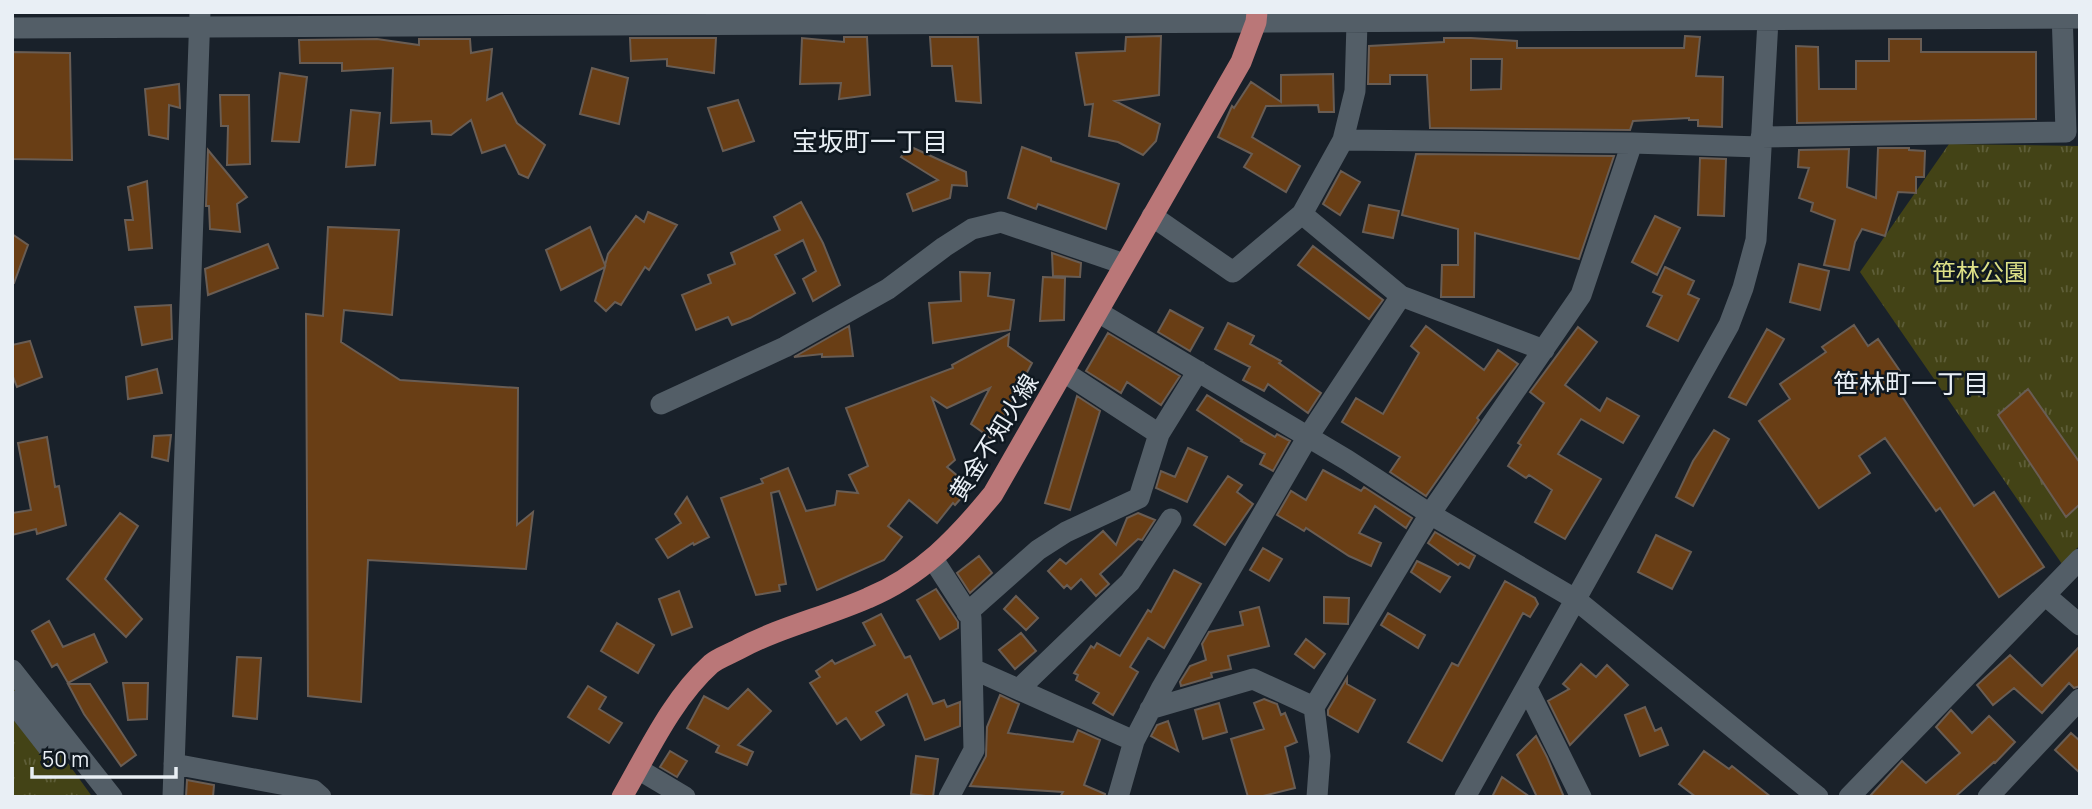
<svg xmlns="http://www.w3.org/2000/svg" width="2092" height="809" viewBox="0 0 2092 809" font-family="Manrope,'Noto Sans JP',sans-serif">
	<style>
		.grass { fill: url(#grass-tufts) }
		.building { fill: #693e15; stroke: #695d54; stroke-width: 2; fill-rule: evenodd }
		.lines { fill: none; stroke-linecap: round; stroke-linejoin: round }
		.minor { stroke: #535e67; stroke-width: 21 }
		.major { stroke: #ba7778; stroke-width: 21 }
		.labels { text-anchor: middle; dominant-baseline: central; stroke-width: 5; stroke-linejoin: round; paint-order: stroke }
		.park-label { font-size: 24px; fill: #dde087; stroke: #0f1820 }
		.street-label { font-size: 24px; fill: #e9eff5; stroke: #0f1820 }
		.neighbourhood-label { font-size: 26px; fill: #e9eff5; stroke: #0f1820 }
	</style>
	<defs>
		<pattern id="grass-tufts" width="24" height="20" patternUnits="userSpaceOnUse" patternTransform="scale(1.75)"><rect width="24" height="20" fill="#434316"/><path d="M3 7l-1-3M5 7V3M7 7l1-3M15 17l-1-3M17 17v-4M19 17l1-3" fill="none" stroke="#5e5e38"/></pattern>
	</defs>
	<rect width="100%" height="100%" fill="#19212a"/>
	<path class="grass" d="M1949 144 2080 146V545L2062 564 1860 272Z
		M12 686 91 795 90 797H12Z"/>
	<path class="building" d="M1161 36 1159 95 1115 101 1160 124 1156 141 1143 155 1118 142 1089 136 1093 104 1085 105 1076 53 1125 51 1126 37Z
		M1685 36 1700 37 1696 76 1723 77 1722 127 1698 126V120H1689V118L1633 121 1630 130 1430 128 1427 75H1390V84H1368L1369 46 1444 42V38H1471L1517 41V48H1684ZM1471 59H1502L1501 89 1471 90Z
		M844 37H867L870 95 839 99 841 83 800 84 802 38 844 42Z
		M930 37H978L981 103 956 101 952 66H932Z
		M630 38H716L714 73 667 66V59L631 61Z
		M377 39 419 45V39H470L471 53 492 49 487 100 502 93 517 123 545 145 528 178 519 174 505 145 482 153 471 120 451 135 432 134 431 121 391 123 393 68 342 71V63H300L299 40Z
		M1889 39H1921V52H2036V119L1797 123 1796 46 1818 47 1819 89H1856V61H1889Z
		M12 52 70 53 72 160 12 159Z
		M592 68 628 78 619 124 580 114Z
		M280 73 307 77 299 142 272 141Z
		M1333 74 1334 112H1319L1318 105 1266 106 1252 137 1300 166 1286 192 1244 167 1252 154 1218 137 1232 106 1234 108 1251 82 1281 102V75Z
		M179 84 180 108 169 105 168 139 149 135 145 89Z
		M220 95H249L250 164 227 165 228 126H221Z
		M738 100 754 141 723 151 708 108Z
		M351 110 380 113 375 165 346 167Z
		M909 146 966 172 967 186 952 185 950 198 913 211 907 194 938 180 901 157Z
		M1022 147 1051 158V161L1119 184 1106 229 1038 204 1036 209 1008 198Z
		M1878 148H1909V150L1925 151 1924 177H1916V193L1898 192 1885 236 1862 229 1855 242 1849 270 1824 265 1835 220 1811 211 1813 203 1799 198 1809 168 1798 167 1799 150 1849 149 1847 187 1876 198Z
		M208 150 247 197 237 204 240 232 210 229 209 206H206Z
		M1416 154 1614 156 1579 259 1475 233 1474 297H1441L1442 265H1458V229L1402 215Z
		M1700 158 1726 159 1724 216 1698 215Z
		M1341 171 1360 182 1340 215 1323 204Z
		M147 181 152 248 129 250 125 220H133L128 187Z
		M801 202 823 243 840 285 813 301 803 279 816 271 803 240 775 255 795 293 750 318 732 325 728 317 696 330 682 295 711 283 708 275 735 264 731 253 780 230 774 217Z
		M1369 205 1399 211 1393 238 1363 232Z
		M648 212 677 225 649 270 645 267 621 305 615 302 606 311 595 301 605 267 561 290 546 250 590 227 605 265 608 254 636 216 644 222Z
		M1655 216 1680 228 1657 275 1632 262Z
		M328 227 399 230 392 315 344 310 341 342 400 380 518 388 517 525 533 512 526 569 368 560 361 702 308 696 306 314 323 316Z
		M12 234 28 245 14 283H12Z
		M268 244 278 268 208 295 205 269Z
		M1313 246 1383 300 1369 319 1298 265Z
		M1052 253 1081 263 1080 277 1053 276Z
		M1799 264 1829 271 1820 310 1790 302Z
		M1665 267 1694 281 1688 294 1699 299 1678 341 1647 326 1662 296 1653 292Z
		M960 272 990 273 988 296 1014 300 1010 330 933 343 929 303 961 301Z
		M1043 277 1065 278 1064 320 1040 321Z
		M171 305 172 339 142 345 135 307Z
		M1170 310 1203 328 1190 351 1158 332Z
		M1228 323 1254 336 1250 344 1281 361 1279 363 1321 393 1308 413 1268 384 1264 391 1243 380 1250 367 1215 349Z
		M1854 325 1868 346 1878 339 1900 371 1890 378 1974 506 1994 492 2044 567 1999 597 1940 508 1936 511 1885 438 1859 456 1870 473 1819 508 1759 421 1790 399 1780 384 1826 352 1822 347Z
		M849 326 853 356 822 357V354L794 357Z
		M1426 326 1484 370 1498 350 1518 364 1477 418 1479 420 1426 496 1390 472 1400 457 1342 422 1356 398 1383 414 1419 353 1411 346Z
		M1578 327 1597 342 1565 385 1600 411 1607 398 1639 416 1623 443 1581 419 1558 454 1601 479 1565 539 1535 522 1552 490 1529 475 1526 478 1508 466 1521 445 1518 443 1544 403 1530 392Z
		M1767 329 1784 339 1746 405 1729 397Z
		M1108 333 1180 376 1161 405 1127 382 1121 393 1086 371Z
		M1009 334 1008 346 1032 363 992 439 971 424 990 388 947 408 932 398 955 460 947 467 971 487 955 505 953 503 937 523 909 500 888 526 902 537 884 560 817 590 779 491 771 493 786 584 779 585 780 591 756 595 721 498 763 483 761 479 788 468 806 511 835 505 837 491 858 493 849 475 868 466 846 408 953 368 952 365Z
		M30 341 42 377 17 387 12 374V345Z
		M157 369 162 393 128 399 126 377Z
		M2028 389 2080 463V504L2066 517 1998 415Z
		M1207 395 1275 437 1277 434 1290 441 1273 471 1260 464 1265 454 1241 441 1242 440 1197 410Z
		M1077 396 1100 411 1070 510 1045 503Z
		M1714 430 1729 439 1693 506 1676 497 1693 461Z
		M171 435 168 461 152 457 154 436Z
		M47 437 55 487 59 486 66 525 37 534 36 529 12 535V513L31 510 18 443Z
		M1188 448 1207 457 1187 502 1156 488 1161 471 1175 477Z
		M1323 470 1361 491 1364 487 1412 518 1406 528 1375 506 1359 533 1381 543 1371 566 1349 556 1306 528 1304 531 1277 515 1291 491 1306 500Z
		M1228 476 1242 485 1237 492 1253 504 1225 545 1194 525Z
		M687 497 709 537 694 545 693 543 668 558 656 539 681 523 675 514Z
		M120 513 138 526 105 579 142 619 126 637 67 579Z
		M1138 513 1155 520 1142 540 1138 539 1100 574 1109 584 1096 596 1081 579 1071 589 1067 585 1064 588 1048 571 1060 559 1066 564 1103 531 1116 545 1127 518Z
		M1435 532 1475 556 1469 568 1460 563 1458 565 1428 543Z
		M1656 535 1691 552 1672 589 1638 572Z
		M1263 548 1282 559 1269 581 1250 570Z
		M979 556 992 573 970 593 957 573Z
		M1417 561 1450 577 1440 592 1411 572Z
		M1174 570 1201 584 1164 648 1148 638 1130 667 1138 672 1113 715 1093 703 1099 693 1076 680 1078 675 1074 673 1091 646 1094 648 1097 643 1120 656 1148 610 1151 612Z
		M1505 581 1535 598 1538 604 1530 617 1523 613 1442 761 1408 742 1452 663 1458 666Z
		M936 589 958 622V628L940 639 917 600Z
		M679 591 692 627 672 635 659 599Z
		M1016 596 1038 618 1026 630 1004 609Z
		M1324 597 1349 598 1348 624 1324 623Z
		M1259 607 1269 646 1228 656 1231 669 1211 673 1212 677 1181 686 1180 682 1190 666 1206 660 1202 644 1209 632 1243 625 1240 612Z
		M1388 613 1425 635 1418 648 1381 625Z
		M881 614 905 658 910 656 933 704 944 700 947 707 960 702V726L925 740 907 694 876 712 884 725 861 740 846 718 837 724 810 683 820 677 816 671 832 660 835 664 875 645 863 623Z
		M49 621 63 647 94 634 107 662 68 683 57 664 52 667 32 631Z
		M617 623 654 645 638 673 601 651Z
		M1021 633 1036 651 1015 669 999 650Z
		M1306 639 1325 654 1314 668 1295 654Z
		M2080 646V686L2074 688 2069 683 2042 713 2014 688 1993 705 1977 685 2010 655 2042 686Z
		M237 657 261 658 257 719 233 716Z
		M1581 664 1596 677 1607 665 1628 685 1570 745 1548 701 1569 689 1563 684Z
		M1347 678V684L1375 700 1358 732 1328 715V710Z
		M123 683H148L147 719 128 720Z
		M68 684H90L136 755 121 766 84 714Z
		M588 686 606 697 599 709 622 723 609 743 568 717Z
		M748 689 771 711 738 745 753 752 747 765 716 752 719 746 687 728 704 696 728 709Z
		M1000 695 1019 704 1008 733 1073 742 1078 730 1100 740 1084 785 1105 794V797H1060L1063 792 970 786 986 756 987 727Z
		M1264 699 1277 704 1281 715 1285 713 1296 740 1297 742 1285 747 1295 788 1259 797H1248L1231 739 1264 729 1254 703Z
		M1219 703 1227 732 1203 739 1195 710Z
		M1645 707 1655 731 1661 728 1668 745 1640 756 1625 715Z
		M1951 710 1972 733 1989 716 2015 742 1995 763 1994 762 1955 797H1869L1902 761 1926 783 1960 753 1936 727Z
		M1168 721 1178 751 1151 736 1157 725Z
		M2071 733 2080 741V773L2055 750Z
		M1536 736 1547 757 1564 797H1537L1517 755Z
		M670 751 687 761 677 777 660 767Z
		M1704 751 1729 769 1732 766 1771 797H1696L1679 784Z
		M916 756 938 759 933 797 911 794Z
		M1502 777 1530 797H1492Z
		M187 780 214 785 213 797H186Z"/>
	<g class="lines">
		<path class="minor" d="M12 28 2080 18
			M1761 137 2066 132 2062 12
			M1343 140 1632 143
			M1302 214 1401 296 1544 350
			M1152 216 1233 272 1302 214 1343 140 1355 91 1357 22
			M1098 312 1347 460 1430 514 1575 599 1818 797
			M1064 372 1159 434
			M661 404 785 347 888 289 944 247 972 229 1001 222 1124 264
			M933 559 971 618 974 750 949 797
			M2045 595 2080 625
			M967 613 1038 550 1066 532 1139 498 1159 434 1198 371
			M973 669 1134 741
			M12 670 112 797
			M1527 688 1581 797
			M1019 689 1130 582 1171 519
			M12 701 51 751
			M1150 709 1253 679 1314 707
			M174 764 313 790 321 797
			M638 769 685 797
			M173 797 200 12
			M1118 797 1134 741 1161 689 1307 438 1401 296
			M1317 797 1320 756 1314 707 1430 514 1581 295 1632 143 1760 147
			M1465 797 1729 325 1743 288 1756 240 1768 20 1771 12
			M1849 797 2080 559
			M1988 797 2080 699"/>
		<path class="major" d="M622 797C648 752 672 699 711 664 718 658 730 654 739 649 780 627 825 617 868 598 921 576 957 538 993 494L1241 62 1256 22 1257 12"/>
	</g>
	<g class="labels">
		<g class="park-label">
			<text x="1980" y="271">笹林公園</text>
		</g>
		<g class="street-label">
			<text transform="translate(993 437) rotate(-58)">黄金不知火線</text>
		</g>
		<g class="neighbourhood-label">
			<text x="870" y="141">宝坂町一丁目</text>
			<text x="1911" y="383">笹林町一丁目</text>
		</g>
	</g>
	<rect width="2092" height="809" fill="none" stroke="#e9eff5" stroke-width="28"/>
	<path d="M32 767v10h144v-10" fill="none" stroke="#e9eff5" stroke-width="3.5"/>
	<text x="42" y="767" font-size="21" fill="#e9eff5" stroke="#0f1820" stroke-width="5" paint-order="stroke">50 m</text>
</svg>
